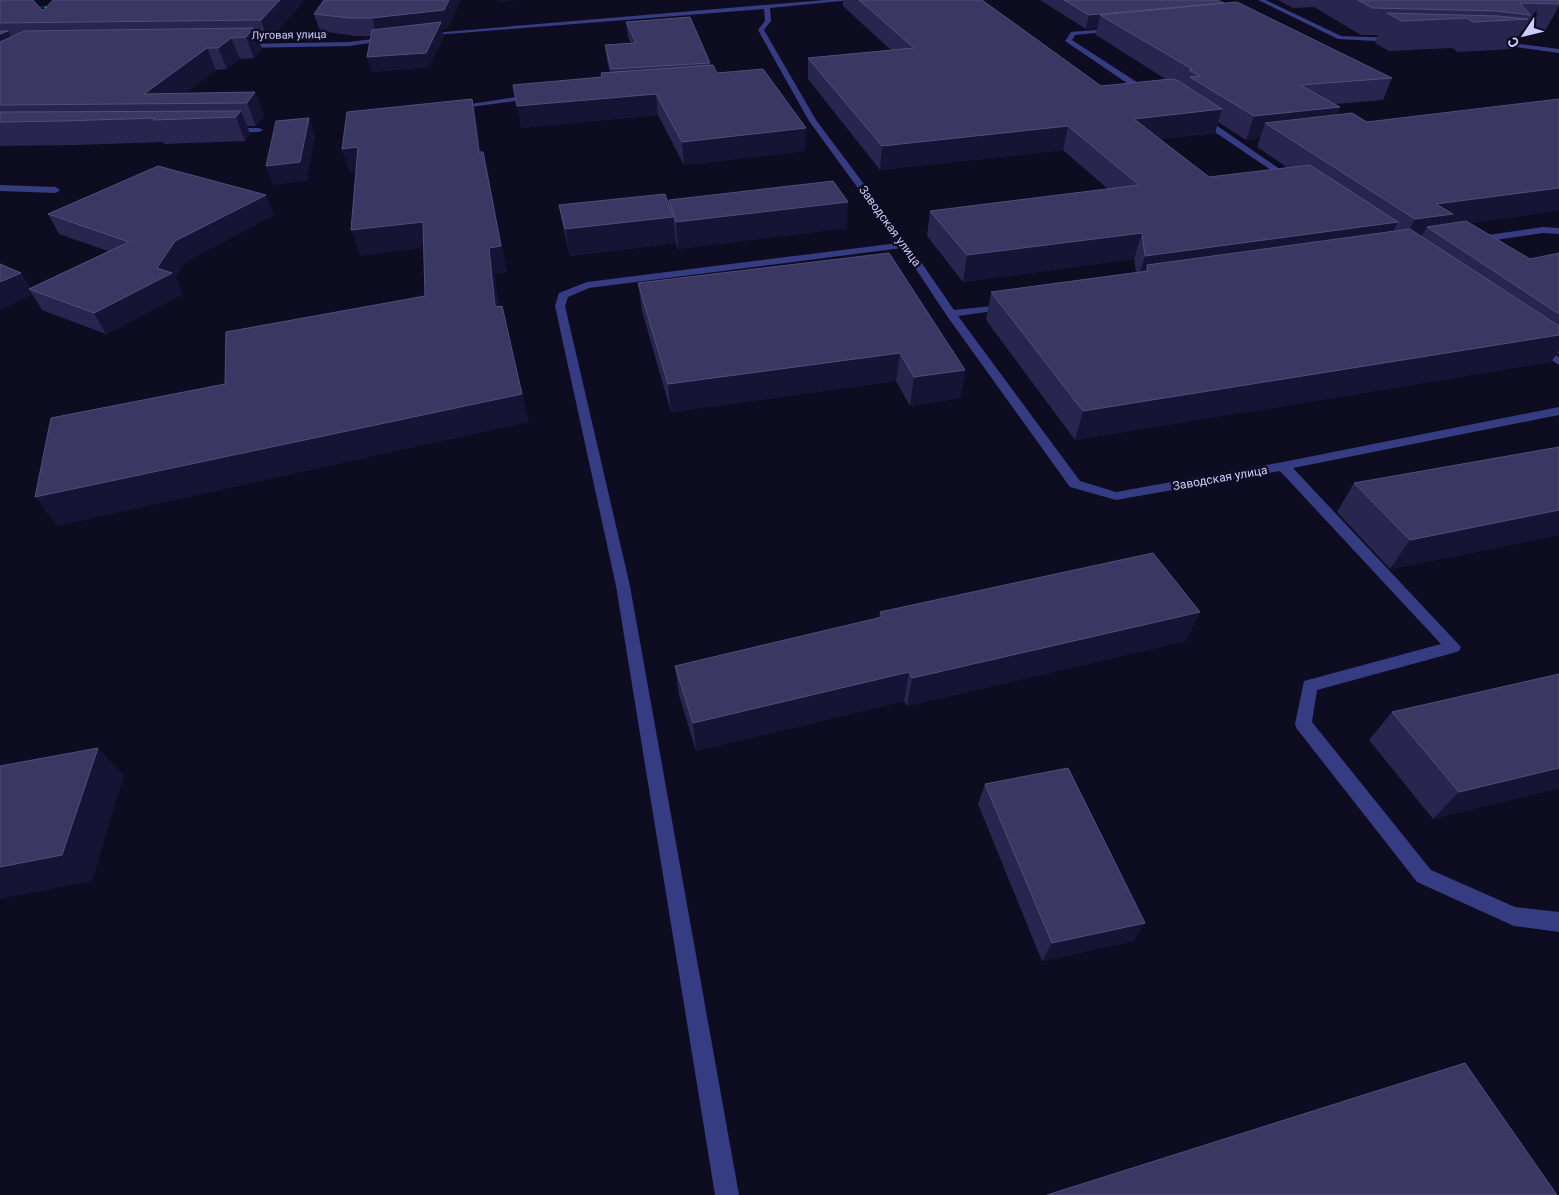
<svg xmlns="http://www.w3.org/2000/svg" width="1559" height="1195" viewBox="0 0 1559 1195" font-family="Roboto,sans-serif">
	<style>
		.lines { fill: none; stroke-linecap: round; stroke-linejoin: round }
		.minor { fill: #363c81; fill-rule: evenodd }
		.rail-casing { stroke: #00f7f4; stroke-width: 2.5 }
		.rail { stroke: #0e0c21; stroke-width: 2; stroke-dasharray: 5; stroke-linecap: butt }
		.wall { fill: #28254f; fill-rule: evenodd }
		.shaded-wall { fill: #161335 }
		.building { fill: #3a3762; stroke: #514e7b }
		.labels { text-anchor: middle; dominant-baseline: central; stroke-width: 5; stroke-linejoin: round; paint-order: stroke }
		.far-street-label { font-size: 11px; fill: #ccf; stroke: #0e0c21 }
		.street-label { font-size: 12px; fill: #ccf; stroke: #0e0c21 }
	</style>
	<rect width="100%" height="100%" fill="#0e0c21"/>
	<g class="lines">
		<path class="minor" d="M825 0H851L770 8 771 21 764 30 816 120 908 243 954 310 1012 304V308L1008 309 958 316 1080 481 1116 492 1283 462 1559 407V415L1293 468 1461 647 1459 651 1453 653 1317 690 1312 722 1431 870 1515 907 1559 912V932L1514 926 1417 882 1297 729 1295 724 1304 681 1441 644 1280 471 1116 500 1070 487 947 316 902 248 589 288 568 297 565 306 630 586 739 1195H715L616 586 555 306 559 293 587 282 898 243 809 121 758 30 765 21 764 9 423 36 420 34Z
			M1258 0H1266L1341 36 1396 38 1399 40 1396 42 1338 39Z
			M1118 28 1116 31 1075 35 1072 40 1152 92V96H1146L1065 41 1071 32Z
			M388 37 390 40 349 46 241 48 238 46 241 44 349 42Z
			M1496 41 1559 49V53L1494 44Z
			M536 94 540 96 539 98 455 109 451 107Z
			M1200 116H1203L1297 181 1290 183 1197 120V116Z
			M228 128H259L263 130 259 132H225L224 130Z
			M0 185 56 187 60 190 56 193 0 191Z
			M1543 227 1559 228V234L1543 233 1474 243 1469 240 1474 237Z
			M1538 344 1559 357V365L1534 349V345Z"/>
		<g class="rail-casing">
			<path id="rail" d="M0 11 59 7"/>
		</g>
		<use href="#rail" class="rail"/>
	</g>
	<path class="wall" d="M0 0 43 11 304 0 269 41H259L262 49 254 58 240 59 227 69 216 70 185 93 255 92 264 115 256 126H247L250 134 245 141 164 144 163 142 75 145 0 146Z
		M324 0 448 28 442 29 444 36 429 67 372 72 367 57 371 36H356L320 31 314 14Z
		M843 0H982L1101 86 1167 80 1096 35 1097 28 1086 29 1040 0H1217L1392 78 1383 100 1335 104 1337 115 1470 223 1530 259 1559 253V355L1557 353 1551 362 1075 440 986 320 991 292 1136 272 1134 259 963 282 927 236 930 211 1108 189 1063 150 880 170 808 79V58L891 50 843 6ZM1218 122 1246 140 1260 138 1257 147 1288 168 1209 177 1160 139 1215 133Z
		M1278 0H1559V6L1545 31 1522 30 1512 49 1458 52 1452 48 1389 51 1375 43 1378 35H1361L1314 7 1293 8Z
		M626 22 710 63 711 65 717 73 805 151 684 165 658 115 521 128 602 77 601 73H610L607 61 605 45 631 43 628 37Z
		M669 200 847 228 678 249 675 240 676 243 570 256 564 231 559 205H669Z
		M48 214 274 215 185 262 175 277 183 294 106 334 42 310 32 294 0 310V264L21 273 30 288 108 251 59 234Z
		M638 283 965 370 960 398 910 406 896 381 671 412 642 311Z
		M1559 447V535L1390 569 1337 512 1354 483Z
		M880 612 1186 641 907 706 904 701 696 751 679 695 675 666 879 618Z
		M1559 674V788L1433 819 1369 740 1392 712Z
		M985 784 1145 923 1133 941 1042 961 978 804Z"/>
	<path class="shaded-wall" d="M280 0H304L269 41 261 20Z
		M449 0H461L448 28 442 29 444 36 429 67 372 72 367 57 377 36 372 18Z
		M498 0H519L498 2Z
		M1224 3 1100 15 1097 28 1086 29 1089 15Z
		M254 28 262 49 254 58 246 37Z
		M8 31 19 52 0 61V34Z
		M231 38 240 59 227 69 218 48Z
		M207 48 216 70 172 104 144 94Z
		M255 92 264 115 256 126 247 103Z
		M656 94 658 115 521 128 517 106Z
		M472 99 477 122 484 176 479 152Z
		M1340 107 1331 130 1265 123 1260 138 1246 140 1254 116Z
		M1222 109 1215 133 1128 142 1134 119Z
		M241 111 250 134 245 141 236 117Z
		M309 118 315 136 307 181 273 185 266 166Z
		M1068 126 1063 150 880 170 882 146Z
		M806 128 805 151 684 165 682 142Z
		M358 147 366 171 350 173 342 149Z
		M483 152 489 176 507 272 495 274 502 334 495 307 489 248Z
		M1559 188V211L1446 227H1427L1418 243 1401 245 1415 219 1436 204Z
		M266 195 274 215 185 262 175 277 183 294 106 334 94 313 157 268 175 241Z
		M848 202 847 228 678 249 676 222Z
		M673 217 676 243 570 256 565 229Z
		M423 222 430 247 360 256 351 230Z
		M1398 222 1385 248 1147 265 1142 282H1137L1145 256Z
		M1142 233 1134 259 963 282 967 255Z
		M21 273 32 290 29 289 32 294 0 310V282Z
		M502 306 529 422 57 526 35 497Z
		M1559 335V350L1551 362 1075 440 1083 411Z
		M900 353 896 381 671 412 668 384Z
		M965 370 960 398 910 406 914 377Z
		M1559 510V535L1390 569 1410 540Z
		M1200 612 1186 641 907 706 912 678Z
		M909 672 904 701 696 751 693 723Z
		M98 748 124 775 92 881 0 899V867Z
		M1559 768V788L1433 819 1459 792Z
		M1145 923 1133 941 1042 961 1052 943Z"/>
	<path class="building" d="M0 0H33L43 11 53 0H280L261 20 0 23Z
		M324 0H449L444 10 372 18H350L314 14Z
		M859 0H982L1101 86 1171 79 1177 80 1222 109 1134 119 1209 177 1310 165 1398 222 1145 256 1142 233 967 255 930 211 1139 185 1068 126 882 146 808 58 914 48Z
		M1064 0H1217L1224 3 1089 15Z
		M1358 0H1559V4L1520 3 1530 15 1496 11 1372 8Z
		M1237 2 1392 78 1300 85 1340 107 1254 116 1190 77 1200 76 1189 70 1192 69 1100 15Z
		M1387 13 1498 16 1528 19 1473 22 1467 18 1402 21Z
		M690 17 710 63 611 69 605 45 636 43 626 22Z
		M441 22 426 53 367 57 372 30Z
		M254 28 246 37 231 38 218 48H207L144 94 255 92 247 103 0 105V42L24 31Z
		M0 31H8L0 34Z
		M713 65 717 73 763 69 806 128 682 142 656 94 517 106 513 85 602 77 601 73Z
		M472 99 479 152H483L501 246 489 248 495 307 502 306 522 394 35 497 51 418 225 384 226 332 425 296 423 222 351 230 358 147 342 149 347 112Z
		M1559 99V188L1436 204 1453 214 1415 219 1265 123 1352 113 1367 122Z
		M241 111 236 117 153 120 155 118 62 121 0 122V112Z
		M309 118 300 162 266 166 276 121Z
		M158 166 266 195 175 241 157 268 172 273 94 313 29 289 129 242 48 214Z
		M833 181 848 202 676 222 669 200Z
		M665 194 673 217 565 229 559 205Z
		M1466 221 1530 259 1559 253V314L1427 227Z
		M1410 229 1559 326V335L1083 411 991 292 1148 271 1147 265Z
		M889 253 965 370 914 377 900 353 668 384 638 283Z
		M0 264 21 273 0 282Z
		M1559 447V510L1410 540 1354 483Z
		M1153 553 1200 612 912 678 909 672 693 723 675 666 882 617 880 612Z
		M1559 674V768L1459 792 1392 712Z
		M98 748 62 855 0 867V766Z
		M1068 768 1145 923 1052 943 985 784Z
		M1465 1063 1557 1195H1047Z"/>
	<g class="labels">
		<g class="far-street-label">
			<text transform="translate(289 35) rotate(-1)">Луговая улица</text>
		</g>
		<g class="street-label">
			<text transform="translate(890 226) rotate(54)">Заводская улица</text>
			<text transform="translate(1220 478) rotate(-10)">Заводская улица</text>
		</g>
	</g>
	<g transform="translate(1524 35) rotate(235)" stroke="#0e0c21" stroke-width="4" paint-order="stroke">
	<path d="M0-4L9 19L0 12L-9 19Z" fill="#ccccff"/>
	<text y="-8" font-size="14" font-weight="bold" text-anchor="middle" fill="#ccccff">С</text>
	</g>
</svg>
